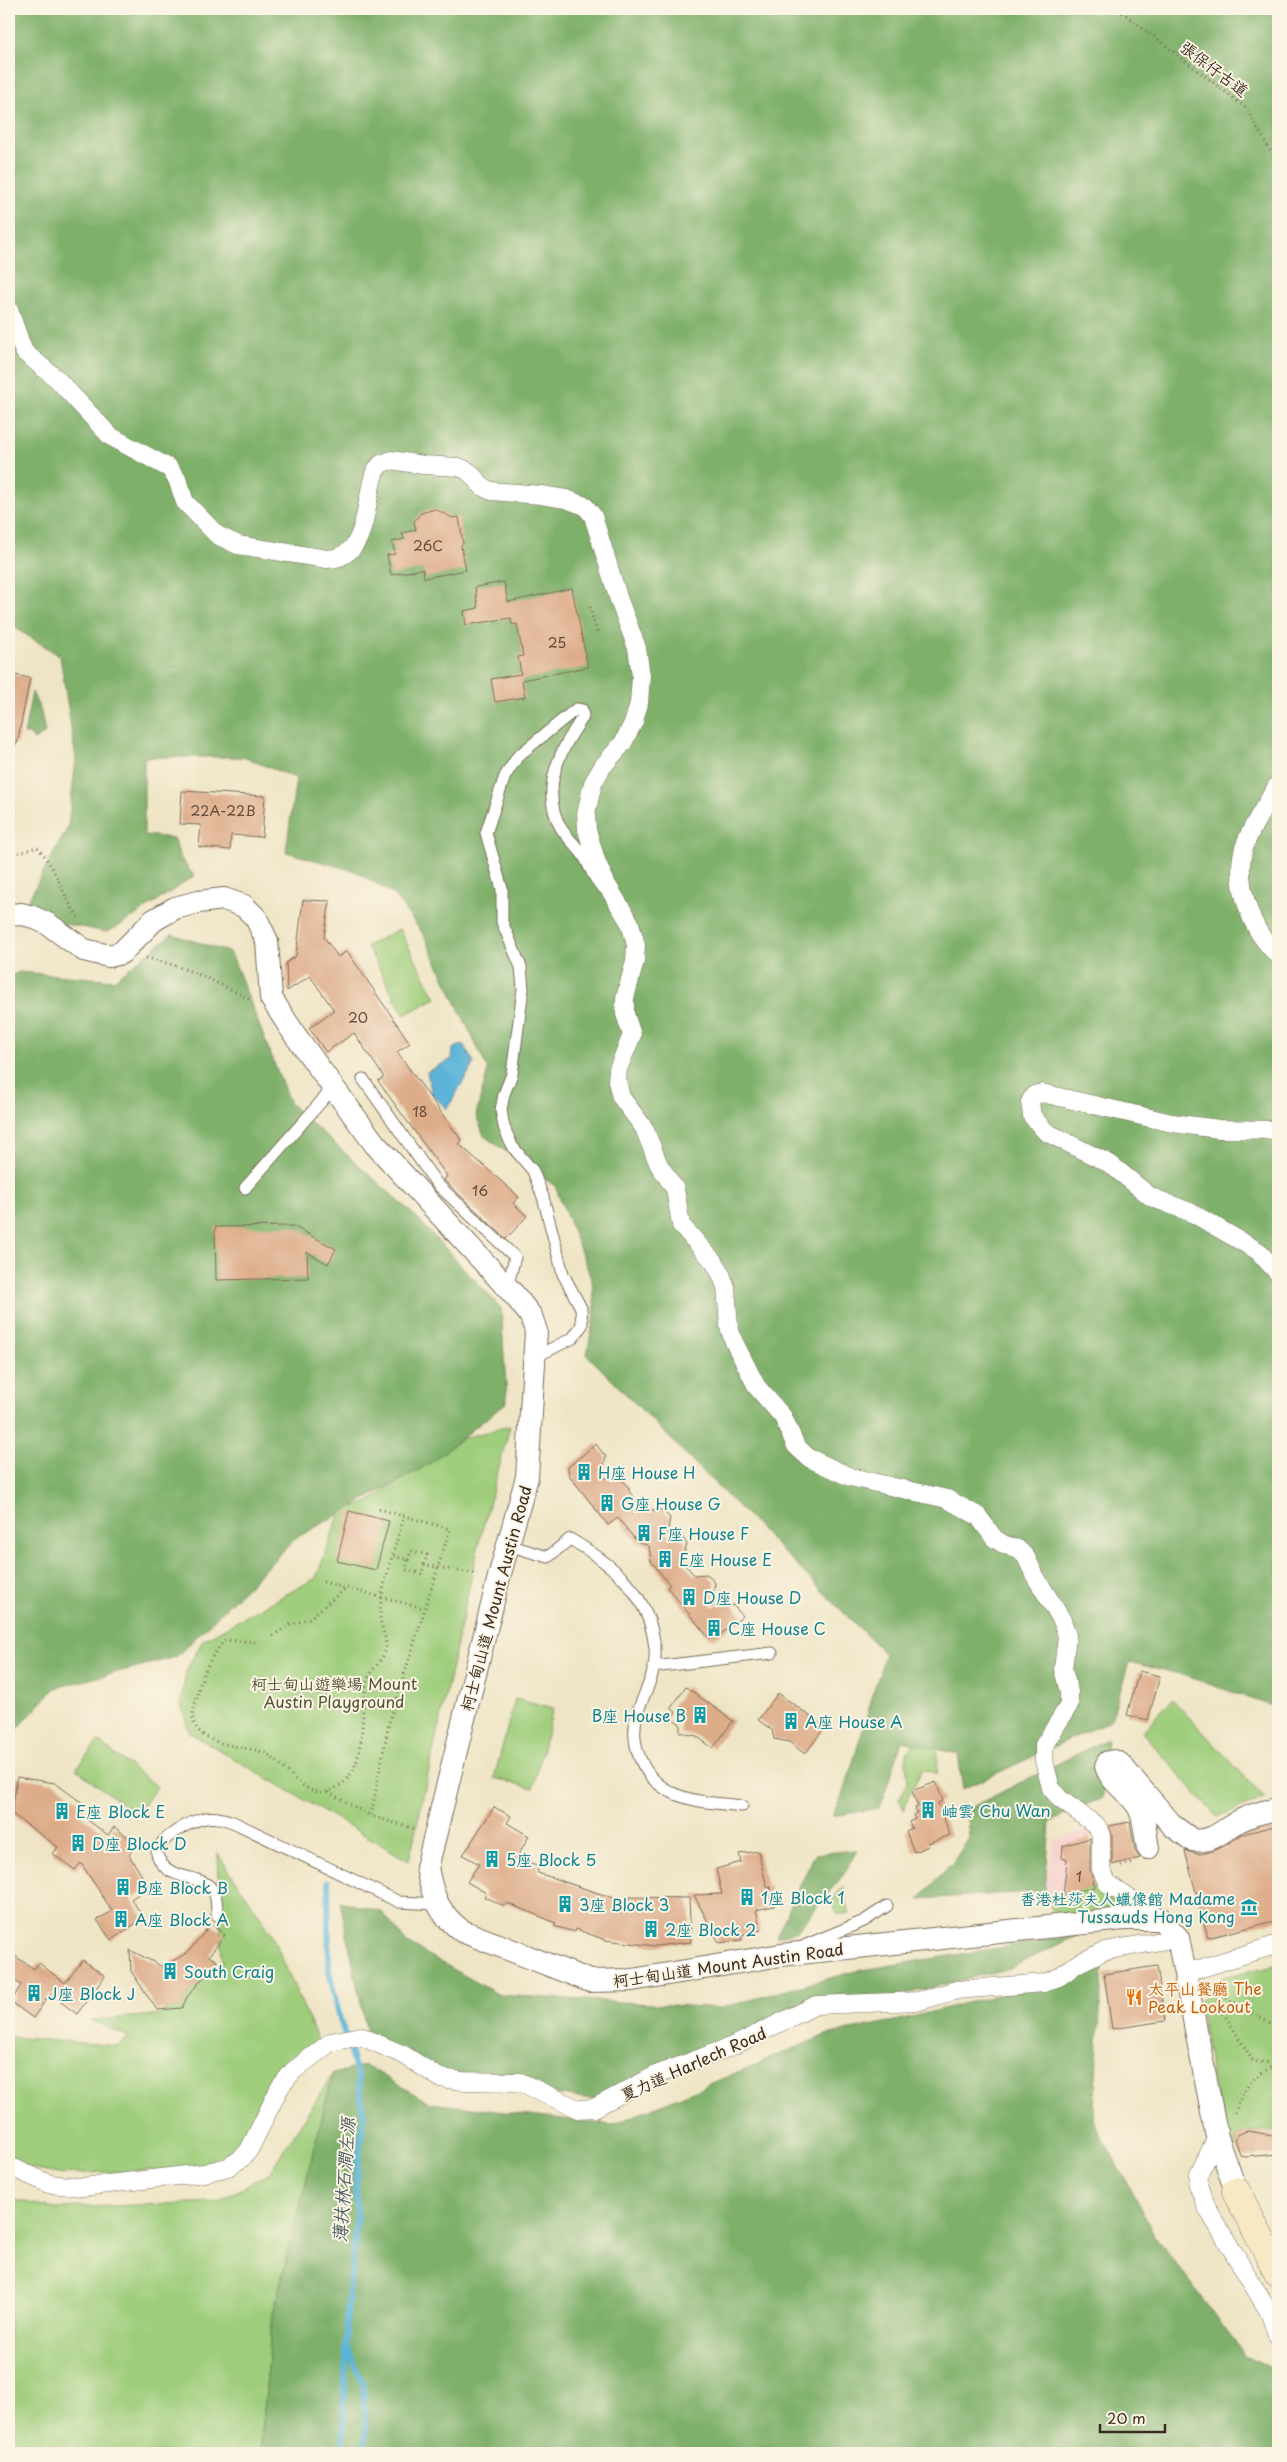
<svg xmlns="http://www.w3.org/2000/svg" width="1287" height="2462" viewBox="0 0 1287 2462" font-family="'Playpen Sans','LXGW WenKai TC',sans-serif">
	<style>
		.built { fill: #f7d0ce }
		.green { fill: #9fcd7b; stroke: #6d7c4c }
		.forest { fill: #7fb06b; stroke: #5d6d44 }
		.water { fill: #5bb4d8; stroke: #4b6f7b }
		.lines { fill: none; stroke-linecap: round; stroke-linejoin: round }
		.stream { stroke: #5bb4d8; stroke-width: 6 }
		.building { fill: #ddac89 }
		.service-casing { stroke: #7a6b59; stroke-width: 13 }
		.pedestrian-casing { stroke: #7a6b59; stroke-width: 19 }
		.minor-casing { stroke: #7a6b59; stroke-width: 24 }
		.secondary-casing { stroke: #7a6b59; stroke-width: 29 }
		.path { stroke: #7a6b59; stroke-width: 3; stroke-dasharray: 1 4; stroke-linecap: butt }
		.service { stroke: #fff; stroke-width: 11 }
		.pedestrian { stroke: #fff; stroke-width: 18 }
		.minor { stroke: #fff; stroke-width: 22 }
		.secondary { stroke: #f7e9c3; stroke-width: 28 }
		.labels { text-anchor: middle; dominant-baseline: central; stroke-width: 4; stroke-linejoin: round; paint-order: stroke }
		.number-label { font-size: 14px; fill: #644a39 }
		.street-label { font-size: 16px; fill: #3b2a1e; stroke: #fcf5e5 }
		.culture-label { font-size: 16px; fill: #0d838f; stroke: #fcf5e5; text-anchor: start }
		.park-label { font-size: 16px; fill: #545335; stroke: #fcf5e5 }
		.food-label { font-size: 16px; fill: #c56008; stroke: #fcf5e5; text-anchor: start }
		.water-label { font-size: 18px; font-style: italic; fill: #465a5f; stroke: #fcf5e5 }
	</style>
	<rect width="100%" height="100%" fill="#fcf5e5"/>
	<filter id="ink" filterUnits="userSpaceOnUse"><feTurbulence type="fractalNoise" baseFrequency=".02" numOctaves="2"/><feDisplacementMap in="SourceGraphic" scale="10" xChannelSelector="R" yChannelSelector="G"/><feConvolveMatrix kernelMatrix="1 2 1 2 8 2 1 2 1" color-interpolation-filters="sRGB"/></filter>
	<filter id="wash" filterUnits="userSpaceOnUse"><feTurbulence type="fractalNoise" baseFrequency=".0096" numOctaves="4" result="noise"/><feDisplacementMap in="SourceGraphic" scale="20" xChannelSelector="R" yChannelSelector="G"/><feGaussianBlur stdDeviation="1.12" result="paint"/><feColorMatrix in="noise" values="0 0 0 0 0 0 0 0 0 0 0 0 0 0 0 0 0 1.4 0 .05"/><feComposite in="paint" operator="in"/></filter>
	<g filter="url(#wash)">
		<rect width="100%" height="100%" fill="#efe5c6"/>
		<path class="built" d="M1087 1830 1091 1838 1089 1865 1095 1887 1043 1901 1055 1840Z"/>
		<path class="green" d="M399 929 436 998 404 1015 367 946Z
			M510 1426 480 1538 409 1861 190 1733 181 1705 186 1671 203 1640 316 1578 341 1510 367 1503 463 1438Z
			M515 1699 553 1709 533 1788 494 1778Z
			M1172 1699 1265 1798 1217 1817 1142 1732Z
			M98 1741 157 1787 136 1814 76 1769Z
			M916 1742 933 1745C939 1755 938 1763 937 1774L923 1769 908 1796 904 1810 899 1799 908 1783 906 1760 908 1750Z
			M218 1854 270 1931 319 2043 301 2049 244 2149 208 2168 58 2174 9 2165V2037L118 2046 129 2037 91 2020 159 2015 222 1966Z
			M843 1886 850 1914H836L831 1902Z
			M1091 1887 1123 1905V1909C1102 1911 1070 1921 1052 1910L1049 1899Z
			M1278 1964V2103L1274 2132C1261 2132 1244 2128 1235 2139L1237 2149 1226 2148 1198 2002 1213 1990 1222 1977Z
			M333 2074 273 2313 260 2453H9V2199L55 2208 217 2202 269 2173Z"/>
		<path class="forest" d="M9 9H1278V1708L1180 1674 1129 1662 1111 1720 963 1789 958 1754 902 1741 880 1808 832 1816 845 1789 885 1654 587 1355 595 1311 592 1280 555 1186 484 1136 476 1115 488 1070 424 935 393 894 355 871 286 852 296 778 243 757H144V835L173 838 181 859 194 876 121 925 107 932 20 915 68 827 76 759 60 656 9 624Z
			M32 692 41 712 45 733 34 740 30 734H24Z
			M172 934 231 953 290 1104 410 1211 501 1308 507 1402 429 1464 296 1538 176 1657 55 1688 9 1738V977L19 972 114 980Z
			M1107 1739 1103 1797 1050 1822 1045 1891 919 1899 953 1862 969 1838 966 1810Z
			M857 1850 844 1874 797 1931 776 1937 815 1854Z
			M340 1901 382 1912 407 1943 499 1995 721 2008 856 1971 1079 1935 1010 1968 894 1997 818 2012 608 2101 440 2080 367 2033Z
			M1103 1965 1093 2119 1155 2236 1245 2356 1278 2371V2453H260L273 2313 333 2074 365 2065 430 2103 612 2125 826 2035 899 2020 1018 1990Z"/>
		<path class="water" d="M463 1044 474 1063 447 1109 432 1094 427 1072 452 1059 453 1049Z"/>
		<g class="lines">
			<path class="stream" d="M328 1882 329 1971 340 2019 358 2077 364 2117 356 2179 357 2216 347 2312 343 2453
				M347 2348 363 2384 366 2432 364 2453"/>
		</g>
		<g id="blocks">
			<path class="building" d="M435 509 453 518 459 517 463 543 461 546 466 570 424 578 423 569 391 575 387 555 395 554 392 542 404 539 402 533 416 530 414 521 421 513Z
				M504 582 508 602 572 588 588 667 522 680 525 697 495 702 491 679 521 674 518 657 523 656 517 624 512 625 511 618 466 625 464 611 478 608 475 587Z
				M9 674 30 678 17 744 9 743Z
				M182 791 265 796 262 837 231 835 230 850 199 847 201 825 180 824Z
				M303 900 330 901 324 937 338 957 347 951 410 1043 397 1052 462 1141 459 1144 519 1197 513 1203 527 1216 506 1239 444 1180 447 1176 378 1081 384 1077 354 1033 326 1052 309 1028 334 1010 310 976 287 991 286 963 296 956Z
				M293 1226 336 1249 328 1264 307 1252 308 1278 216 1280 215 1227Z
				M596 1444 606 1457 601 1478 622 1479 629 1488V1491L644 1510H662L670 1518 667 1534H680L687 1544 682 1561 694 1575 707 1574 715 1583 711 1606 733 1605 743 1616 715 1639 708 1637 667 1587 670 1585 651 1561 649 1546 637 1542 618 1518 608 1525 569 1475 568 1467Z
				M349 1511 389 1521 376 1570 337 1561Z
				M1139 1671 1160 1676 1148 1720 1127 1715Z
				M686 1687 733 1721 713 1748 696 1736 680 1732V1724L672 1718 676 1712 671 1708Z
				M778 1693 825 1727 805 1754 789 1742 774 1739 772 1730 758 1720Z
				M17 1777 55 1783 85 1805 79 1814 108 1835 114 1827 137 1843 129 1855 149 1887 131 1899 144 1918 111 1940 97 1920 112 1911 81 1863 75 1870 53 1854 58 1847 12 1814Z
				M936 1782 943 1801 938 1803 950 1835 928 1843 929 1846 914 1852 906 1831 912 1828 909 1822 915 1819 913 1815 917 1813 915 1808 918 1807 912 1791Z
				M494 1807 511 1816 507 1823 529 1836 516 1859 537 1865 538 1873 628 1903V1897L689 1898 691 1942 656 1946 605 1940 576 1929 575 1932 554 1926 556 1923 507 1903 504 1906 484 1897 486 1893 467 1882 479 1864 463 1855Z
				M1130 1822 1135 1851 1140 1858 1112 1865V1835L1109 1826Z
				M1278 1825V1920L1208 1938 1185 1851 1199 1854 1210 1852 1224 1846 1243 1834Z
				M1090 1838V1869L1095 1887 1063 1895 1067 1860 1062 1858 1063 1846Z
				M758 1851 767 1887H770L774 1906 756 1910 761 1930 741 1936 742 1940 719 1943 694 1895 722 1894 716 1869 741 1862 739 1854Z
				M211 1924 225 1935 209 1956 217 1961 187 1997 182 2008 157 2010 131 1971 130 1950 163 1967 188 1952Z
				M15 1956 34 1969 39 1963 65 1983 83 1960 105 1976 77 2014 50 1994 33 2018 11 2002 21 1985 9 1977V1965Z
				M1157 1966 1165 2021 1112 2029 1104 1974Z
				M1247 2131 1278 2136V2154L1245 2157 1240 2155 1235 2139 1239 2134Z"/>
		</g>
	</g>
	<g filter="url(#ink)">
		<use href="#blocks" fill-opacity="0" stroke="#7a6b59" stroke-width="1"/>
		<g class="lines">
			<g class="service-casing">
				<path id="service" d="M363 1079 437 1184 515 1257 507 1288
					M245 1188 334 1087
					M535 1357 573 1338 582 1325 581 1308 563 1274 543 1197 533 1171 512 1146 504 1127 501 1110 504 1094 512 1074 523 989 521 967 502 922V889L486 833 505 776 518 756 576 709 582 710 583 717C560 750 539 789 561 828 567 838 577 846 583 855 591 867 592 878 603 888L607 885
					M508 1545 548 1557 570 1539C614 1565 650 1594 655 1649 657 1672 645 1691 638 1711 628 1743 642 1778 671 1792 692 1803 720 1803 742 1806
					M653 1667 772 1653
					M217 1915C217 1908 217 1898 214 1892 202 1871 166 1884 157 1854 157 1839 192 1820 206 1818 215 1816 225 1819 233 1822L399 1902 437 1904
					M806 1945 864 1921 887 1906"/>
			</g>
			<g class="pedestrian-casing">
				<path id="pedestrian" d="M9 310 24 352 57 379 110 436 169 468 177 479 185 502 217 535 238 545 327 559C370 559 364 499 375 471L381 464 391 460 423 465 459 467 468 471 483 487 491 491 541 495 566 499 585 506 593 516 619 600 637 648 641 676 639 703 634 721 623 743 603 766 593 783 586 814 587 830 597 863 607 885 630 923 636 945 635 961 625 998V1014L632 1035 618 1069 617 1081 621 1097 644 1128 659 1165 675 1189 681 1225 714 1262 721 1274 726 1287 729 1327 734 1342 757 1387 783 1417 796 1446 809 1458 850 1477 947 1499 978 1516 994 1538 1003 1544 1018 1549 1026 1557 1035 1576 1062 1620 1067 1636 1063 1669 1069 1692V1705L1044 1745V1761L1051 1788 1060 1799 1097 1826 1101 1835V1869L1108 1884 1161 1919
					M1278 784C1268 803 1254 821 1246 842 1232 878 1250 931 1278 955
					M1278 1130 1219 1129 1172 1123 1042 1093 1034 1095 1030 1102 1032 1116 1046 1132 1110 1164 1151 1197 1192 1213 1258 1251 1278 1273
					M1186 1973 1278 1944
					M1217 2137 1199 2174 1198 2185 1207 2208 1269 2312 1278 2337
					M9 2166 49 2184 82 2187 204 2173 228 2167 242 2158 249 2150 280 2087 293 2071 331 2042 360 2036 404 2055 440 2078 462 2081 520 2082 578 2109 594 2108 656 2075 735 2045 816 2005 919 2001 957 1990 1044 1983 1059 1977 1077 1964 1104 1951 1178 1938"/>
			</g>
			<g class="minor-casing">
				<path id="minor" d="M9 915 22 914 33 917 48 924 84 950 109 956 121 953 154 920 175 908 198 902 224 899 244 906 256 918 267 941 271 998 295 1035 374 1143 516 1297 531 1316 536 1331 527 1477 499 1577 427 1868C433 1897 438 1913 462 1931L590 1981 632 1980 781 1955 1123 1919H1161L1178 1938 1217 2137 1236 2191
					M1148 1848C1145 1835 1145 1817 1138 1806 1129 1792 1110 1782 1106 1766L1108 1762 1114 1761 1120 1764 1173 1826 1192 1840C1213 1843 1223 1830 1239 1821 1252 1814 1265 1811 1278 1809"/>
			</g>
			<g class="secondary-casing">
				<path id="secondary" d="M1236 2191 1278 2273"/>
			</g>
			<path class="path" d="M1118 9 1245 107 1278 164
				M590 607 597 633
				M9 856 37 847C56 867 62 894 78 917
				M146 958C182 965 217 982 249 999
				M379 1509 450 1529 389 1723 371 1816 415 1829
				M394 1556 408 1560 406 1570 422 1574 424 1565 478 1574
				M408 1560 411 1551 427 1555 424 1565
				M323 1582 423 1608
				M273 1636 287 1626 310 1618 346 1588
				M255 1642 226 1640C213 1651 201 1676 198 1693 196 1701 192 1712 193 1719 199 1748 245 1745 265 1753 269 1755 274 1759 277 1762 295 1777 311 1803 337 1787 370 1769 358 1712 367 1681 370 1670 387 1657 386 1645 386 1635 380 1626 380 1615 380 1587 397 1544 404 1516
				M328 1792 371 1816
				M1121 1866 1134 1863
				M1213 1990 1221 2009 1253 2061 1278 2064
				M1213 1990 1278 2028
				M1235 2114C1244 2085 1250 2081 1274 2065"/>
			<use href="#service" class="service"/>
			<use href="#pedestrian" class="pedestrian"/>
			<use href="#minor" class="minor"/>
			<use href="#secondary" class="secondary"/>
		</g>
	</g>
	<defs>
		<g id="building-bare" transform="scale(1.35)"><path d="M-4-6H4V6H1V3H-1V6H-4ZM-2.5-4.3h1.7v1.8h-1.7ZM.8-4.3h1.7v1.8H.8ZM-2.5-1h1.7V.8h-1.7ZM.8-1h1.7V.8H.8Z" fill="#0f9aa8" stroke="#fcf5e5" stroke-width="2.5" paint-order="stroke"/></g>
		<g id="museum-bare" transform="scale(1.35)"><path d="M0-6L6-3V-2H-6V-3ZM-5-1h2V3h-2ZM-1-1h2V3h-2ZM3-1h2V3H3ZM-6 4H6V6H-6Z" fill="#0f9aa8" stroke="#fcf5e5" stroke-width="2.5" paint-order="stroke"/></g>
		<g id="restaurant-bare" transform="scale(1.35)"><path d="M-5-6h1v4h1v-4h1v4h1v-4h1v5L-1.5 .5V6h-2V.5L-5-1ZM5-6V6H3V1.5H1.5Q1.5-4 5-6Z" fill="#e8710a" stroke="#fcf5e5" stroke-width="2.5" paint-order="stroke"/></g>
	</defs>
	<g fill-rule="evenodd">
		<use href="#building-bare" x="584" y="1472"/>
		<use href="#building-bare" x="607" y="1503"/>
		<use href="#building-bare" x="644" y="1533"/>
		<use href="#building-bare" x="665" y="1559"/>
		<use href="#building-bare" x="689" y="1597"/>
		<use href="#building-bare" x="714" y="1628"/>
		<use href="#building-bare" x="700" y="1715"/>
		<use href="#building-bare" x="791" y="1721"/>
		<use href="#building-bare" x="928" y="1810"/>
		<use href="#building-bare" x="62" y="1811"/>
		<use href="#building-bare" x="78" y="1843"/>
		<use href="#building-bare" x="492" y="1859"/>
		<use href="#building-bare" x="123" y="1887"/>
		<use href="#building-bare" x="747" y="1897"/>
		<use href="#building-bare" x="565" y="1904"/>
		<use href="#museum-bare" x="1249" y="1907"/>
		<use href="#building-bare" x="121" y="1919"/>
		<use href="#building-bare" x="651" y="1929"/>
		<use href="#building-bare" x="170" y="1971"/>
		<use href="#building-bare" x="34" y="1993"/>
		<use href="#restaurant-bare" x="1134" y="1997"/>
	</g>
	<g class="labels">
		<g class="number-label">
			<text x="428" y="545">26C</text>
			<text x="557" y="642">25</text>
			<text x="223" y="810">22A-22B</text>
			<text x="358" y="1017">20</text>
			<text x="420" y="1111">18</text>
			<text x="480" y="1190">16</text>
			<text x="1079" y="1876">1</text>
		</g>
		<g class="street-label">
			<text transform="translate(1215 68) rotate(37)">張保仔古道</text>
			<text transform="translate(495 1598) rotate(-75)">柯士甸山道 Mount Austin Road</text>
			<text transform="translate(728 1964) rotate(-8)">柯士甸山道 Mount Austin Road</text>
			<text transform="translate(693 2063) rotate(-24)">夏力道 Harlech Road</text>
		</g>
		<g class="culture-label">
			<text x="598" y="1472">H座 House H</text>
			<text x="621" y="1503">G座 House G</text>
			<text x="658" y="1533">F座 House F</text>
			<text x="679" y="1559">E座 House E</text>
			<text x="703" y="1597">D座 House D</text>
			<text x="728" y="1628">C座 House C</text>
			<text x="686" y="1715" text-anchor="end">B座 House B</text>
			<text x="805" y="1721">A座 House A</text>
			<text x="942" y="1810">岫雲 Chu Wan</text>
			<text x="76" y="1811">E座 Block E</text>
			<text x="92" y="1843">D座 Block D</text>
			<text x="506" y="1859">5座 Block 5</text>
			<text x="137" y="1887">B座 Block B</text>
			<text x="761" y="1897">1座 Block 1</text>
			<text x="1235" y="1898" text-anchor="end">香港杜莎夫人蠟像館 Madame<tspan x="1235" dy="18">Tussauds Hong Kong</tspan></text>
			<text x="579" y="1904">3座 Block 3</text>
			<text x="135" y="1919">A座 Block A</text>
			<text x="665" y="1929">2座 Block 2</text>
			<text x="184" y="1971">South Craig</text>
			<text x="48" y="1993">J座 Block J</text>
		</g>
		<g class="park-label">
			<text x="334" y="1683">柯士甸山遊樂場 Mount<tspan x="334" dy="18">Austin Playground</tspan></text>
		</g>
		<g class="food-label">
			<text x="1148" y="1988">太平山餐廳 The<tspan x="1148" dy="18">Peak Lookout</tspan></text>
		</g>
		<g class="water-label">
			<text transform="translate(343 2180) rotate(-86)">薄扶林石澗左源</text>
		</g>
	</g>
	<rect width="1287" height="2462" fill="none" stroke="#fcf5e5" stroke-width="30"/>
	<path d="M1100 2424v8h65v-8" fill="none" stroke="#3b2a1e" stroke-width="2.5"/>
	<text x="1107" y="2424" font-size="15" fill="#3b2a1e" stroke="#fcf5e5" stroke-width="4" paint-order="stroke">20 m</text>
</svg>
